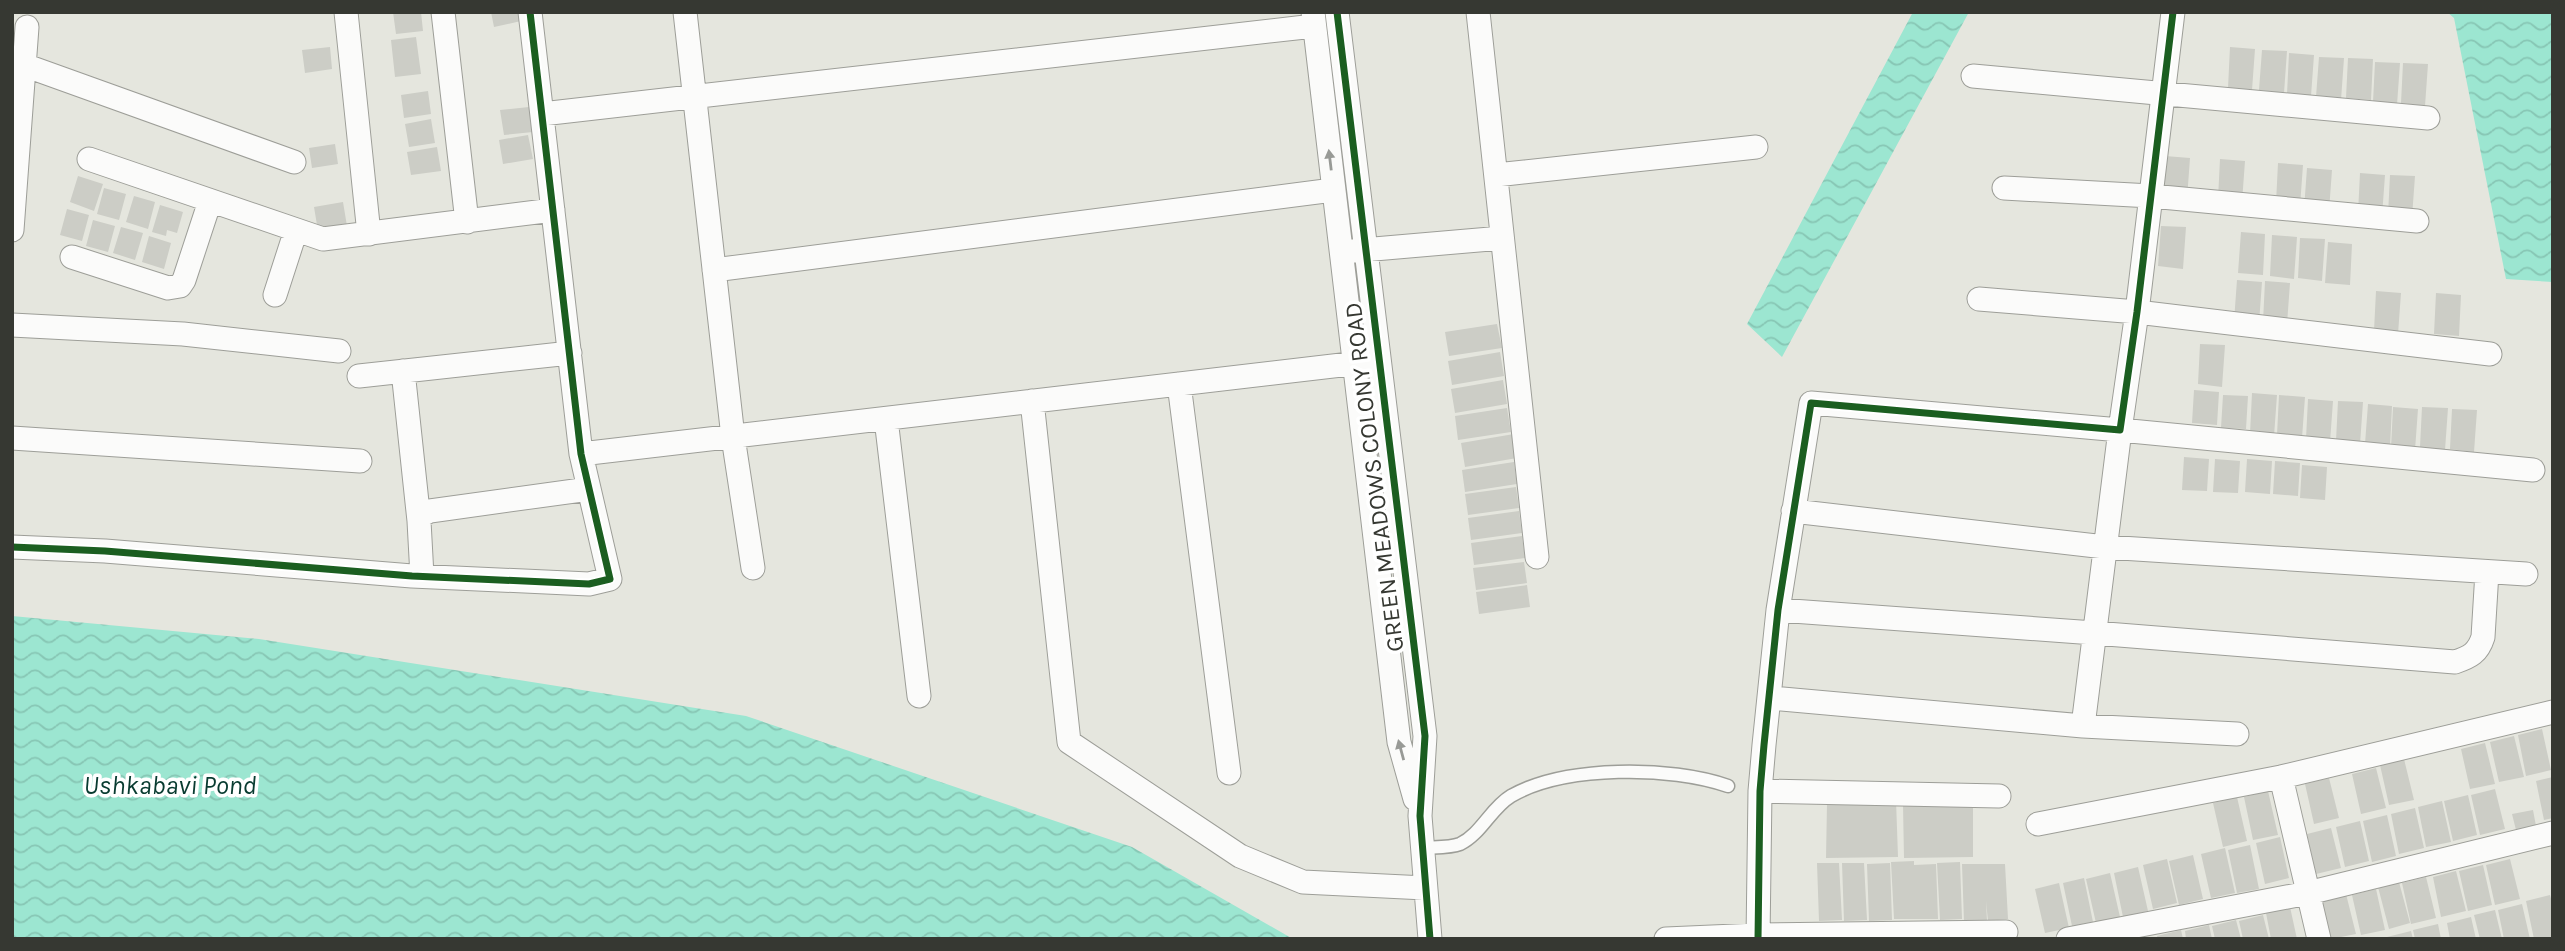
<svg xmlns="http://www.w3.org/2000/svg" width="2565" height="951" viewBox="0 0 2565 951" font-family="Karla,sans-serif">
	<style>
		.water { fill: url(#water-waves) }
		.building { fill: #cccdc6 }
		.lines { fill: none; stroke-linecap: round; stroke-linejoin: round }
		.lane-casing { stroke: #9d9e98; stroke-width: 15 }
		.street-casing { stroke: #9d9e98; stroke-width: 25 }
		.lane { stroke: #fbfbfa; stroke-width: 12 }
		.street { stroke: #fbfbfa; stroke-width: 23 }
		.cycleway-casing { stroke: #fff; stroke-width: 11 }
		.cycleway { stroke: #1b5e20; stroke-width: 7 }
		.oneway { fill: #989a96 }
		.labels { text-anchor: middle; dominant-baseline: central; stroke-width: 7; stroke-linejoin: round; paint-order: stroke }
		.street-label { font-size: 24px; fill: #363832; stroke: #fff }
		.water-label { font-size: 26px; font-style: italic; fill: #083b30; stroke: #fff }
	</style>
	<defs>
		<pattern id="water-waves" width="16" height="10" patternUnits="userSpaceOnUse" patternTransform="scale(1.75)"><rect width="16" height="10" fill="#9ce6d1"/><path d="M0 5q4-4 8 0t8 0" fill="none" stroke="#87c6b4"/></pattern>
	</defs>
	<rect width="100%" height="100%" fill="#e5e6de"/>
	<path class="water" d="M1913 12H1969L1782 357 1747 324Z
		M2447 12H2553V282L2506 279 2454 18Z
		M12 616 259 639 746 716 1132 847 1293 939H12Z"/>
	<path class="building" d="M393 12H421L423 31 396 34Z
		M491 12H519L521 21 494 27Z
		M416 37 421 74 395 77 391 40Z
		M330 47 332 69 305 73 302 50Z
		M2230 47 2255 49 2252 90 2228 88Z
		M2262 50 2287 51 2284 93 2259 90Z
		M2289 53 2314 55 2311 96 2287 94Z
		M2319 57 2344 58 2341 100 2316 97Z
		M2348 58 2373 59 2371 100 2346 98Z
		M2375 62 2400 63 2397 105 2373 102Z
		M2403 63 2428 64 2425 106 2401 103Z
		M428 91 431 114 404 118 401 95Z
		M529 107 533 132 504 135 500 110Z
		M431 119 435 143 409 147 405 124Z
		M528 135 533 159 503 164 499 140Z
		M335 144 338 164 312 168 309 148Z
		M437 147 441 171 411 175 407 152Z
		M2165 156 2190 158 2187 199 2163 197Z
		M2220 159 2245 161 2242 202 2218 199Z
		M2278 163 2303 165 2300 206 2276 203Z
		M2307 168 2332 170 2329 211 2304 209Z
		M2360 173 2385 175 2382 216 2358 213Z
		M2390 175 2415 176 2412 217 2388 215Z
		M78 176 103 184 94 211 70 202Z
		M104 188 126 194 119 220 97 214Z
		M134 196 155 202 148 229 126 222Z
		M343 202 347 226 318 231 314 207Z
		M160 205 183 212 177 233 167 230 166 236 152 232Z
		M67 209 89 215 82 241 60 235Z
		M93 220 115 226 108 252 86 246Z
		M2161 226 2186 227 2183 269 2158 266Z
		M121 227 143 233 135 260 113 253Z
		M2241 232 2265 234 2263 275 2238 273Z
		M2272 235 2297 237 2294 279 2270 276Z
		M149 236 171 243 164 269 142 262Z
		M2300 238 2325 239 2322 281 2298 278Z
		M2328 242 2352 244 2350 285 2325 283Z
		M2237 280 2262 282 2259 323 2234 321Z
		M2265 281 2290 283 2287 324 2263 322Z
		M2376 291 2401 293 2398 334 2374 331Z
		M2436 293 2461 295 2459 336 2434 334Z
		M1497 324 1502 348 1449 356 1445 332Z
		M2200 344 2225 345 2222 387 2198 384Z
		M1500 352 1504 376 1452 385 1448 361Z
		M1503 380 1507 404 1455 413 1451 389Z
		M2194 390 2219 392 2217 425 2192 423Z
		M2252 393 2277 395 2274 436 2250 434Z
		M2223 395 2248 396 2246 429 2221 428Z
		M2279 395 2305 397 2302 438 2277 435Z
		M2308 399 2333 401 2330 442 2306 439Z
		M2338 401 2363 402 2360 444 2336 441Z
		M2368 404 2392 406 2390 447 2365 444Z
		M2393 407 2418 409 2415 450 2391 448Z
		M2422 407 2448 408 2445 450 2420 447Z
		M1507 408 1511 432 1458 440 1455 416Z
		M2452 409 2477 410 2474 452 2450 449Z
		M1514 434 1517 458 1465 467 1461 443Z
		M2184 457 2209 459 2207 491 2182 490Z
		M2215 459 2240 461 2238 493 2213 492Z
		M2247 459 2272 461 2270 494 2245 492Z
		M2275 461 2300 463 2298 496 2273 494Z
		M1514 462 1517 484 1465 492 1462 470Z
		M2302 465 2327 467 2325 500 2300 498Z
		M1516 487 1519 508 1468 515 1465 494Z
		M1519 511 1522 533 1471 540 1468 518Z
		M1522 536 1525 558 1474 565 1471 543Z
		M1524 562 1527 583 1476 590 1473 568Z
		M1527 585 1530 607 1479 614 1476 592Z
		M2542 729 2551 770 2526 776 2518 735Z
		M2514 736 2524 777 2499 782 2490 742Z
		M2485 743 2495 784 2470 789 2461 749Z
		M2404 759 2414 800 2389 805 2380 765Z
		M2376 768 2386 808 2361 814 2352 774Z
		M2553 777V818L2544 820 2536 781Z
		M2329 778 2339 818 2314 824 2305 784Z
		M2495 789 2505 829 2480 835 2471 795Z
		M2268 791 2278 835 2253 840 2244 797Z
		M2468 795 2477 835 2453 841 2444 801Z
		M2237 797 2247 841 2223 847 2213 803Z
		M1896 800 1898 857 1826 858 1827 804Z
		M2442 801 2451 842 2426 847 2418 807Z
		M1973 804V857L1904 858 1903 805Z
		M2415 808 2424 848 2399 854 2391 814Z
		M2533 810 2536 826 2516 830 2512 814Z
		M2387 815 2396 856 2372 862 2363 821Z
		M2360 821 2369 861 2345 867 2336 827Z
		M2331 828 2341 868 2316 874 2307 834Z
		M2280 837 2289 878 2265 884 2256 843Z
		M2250 845 2259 889 2237 893 2228 850Z
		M2225 848 2235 893 2211 898 2201 854Z
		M2193 855 2203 899 2179 905 2169 861Z
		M2167 859 2177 903 2153 909 2143 865Z
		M2510 859 2520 899 2495 905 2486 865Z
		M1914 861V865L1936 864 1938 919H1894L1891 862Z
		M1960 862 1962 919 1940 920 1937 863Z
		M1817 863H1839L1842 920 1819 921Z
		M1842 863H1864L1867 920 1844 921Z
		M1890 863 1892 920 1869 921 1867 864Z
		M1962 864H2005L2008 919 1988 921 1986 901 1987 921 1964 922Z
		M2483 865 2492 905 2468 911 2459 871Z
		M2138 867 2148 911 2123 917 2114 873Z
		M2456 871 2466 911 2441 917 2433 877Z
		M2110 873 2120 917 2096 923 2086 879Z
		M2426 877 2436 918 2411 924 2402 883Z
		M2084 878 2093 922 2072 926 2063 883Z
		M2399 882 2410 923 2389 929 2378 887Z
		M2059 883 2069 928 2045 933 2035 889Z
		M2376 889 2385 930 2361 935 2352 895Z
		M2346 894 2356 934 2331 939 2322 900Z
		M2550 895 2553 906V937L2534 939 2526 901Z
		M2522 904 2530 939H2504L2498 910Z
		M2290 907 2297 939H2271L2266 913Z
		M2495 910 2502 939H2480L2474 915Z
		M2263 915 2269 939H2243L2239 921Z
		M2471 917 2476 939H2450L2447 923Z
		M2236 920 2241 939H2215L2212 926Z
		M2438 924 2441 939H2415L2413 930Z
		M2209 925 2212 939H2186L2185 931Z
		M2181 930 2183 939H2158L2157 936Z
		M2411 931 2413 939H2388L2387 937Z"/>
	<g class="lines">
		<g class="lane-casing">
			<path id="lane" d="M1422 848C1433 847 1450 848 1460 844 1481 834 1491 808 1511 796 1565 765 1671 766 1728 786"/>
		</g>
		<g class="street-casing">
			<path id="street" d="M346 12 369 234
				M443 12 467 222
				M685 12 733 437 753 568
				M1313 12 1399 742 1415 799
				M1337 12 1425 736 1420 816 1430 939
				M1478 12 1537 557
				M24 65 294 162
				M1973 76 2428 118
				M542 114 1314 26
				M89 159 323 239 553 210
				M1496 175 1756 147
				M2004 188 2151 196 2417 221
				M12 230 27 27
				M1351 251 1502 238
				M72 257 168 288 180 286 184 280 210 201
				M714 270 1333 190
				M275 295 296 230
				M1979 299 2137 312 2490 354
				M12 325 183 334 339 351
				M403 371 419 521
				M359 376 570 353
				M1179 384 1229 773
				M1032 401 1069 742 1240 856 1303 882 1425 888
				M886 419 919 696
				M12 438 360 461
				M581 454 1367 362
				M1793 511 2105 547 2526 574
				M12 547 105 551 412 576 589 584 610 579 581 454 530 12
				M422 576 419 521 422 515 430 511 589 489
				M1778 610 2094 633 2455 662C2470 657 2478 653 2483 637L2487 572
				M1771 698 2083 726 2237 734
				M2083 726 2120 430 2533 470
				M2281 777 2319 939
				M1760 791 1999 796
				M2038 824 2281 777 2553 712
				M1666 939 1758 935 2006 932
				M1758 939 1760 791 1764 745 1778 610 1811 403 2120 430 2137 312 2173 12
				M2068 939 2308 893 2553 833"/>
		</g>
		<use href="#lane" class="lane"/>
		<use href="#street" class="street"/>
		<g class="cycleway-casing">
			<path id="cycleway" d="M1337 12 1425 736 1420 816 1430 939
				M12 547 105 551 412 576 589 584 610 579 581 454 530 12
				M1758 939 1760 791 1764 745 1778 610 1811 403 2120 430 2137 312 2173 12"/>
		</g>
		<use href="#cycleway" class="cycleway"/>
	</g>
	<defs><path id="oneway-solid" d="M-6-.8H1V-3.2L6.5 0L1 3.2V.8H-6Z" transform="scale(1.75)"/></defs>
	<g class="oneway">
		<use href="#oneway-solid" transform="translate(1330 160) rotate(-97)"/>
		<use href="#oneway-solid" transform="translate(1401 750) rotate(-105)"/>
	</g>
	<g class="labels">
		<g class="street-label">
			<text transform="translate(1374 477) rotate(-97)">GREEN MEADOWS COLONY ROAD</text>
		</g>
		<g class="water-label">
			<text x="170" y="785">Ushkabavi Pond</text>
		</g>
	</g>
	<rect width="2565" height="951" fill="none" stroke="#363832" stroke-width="28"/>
</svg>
